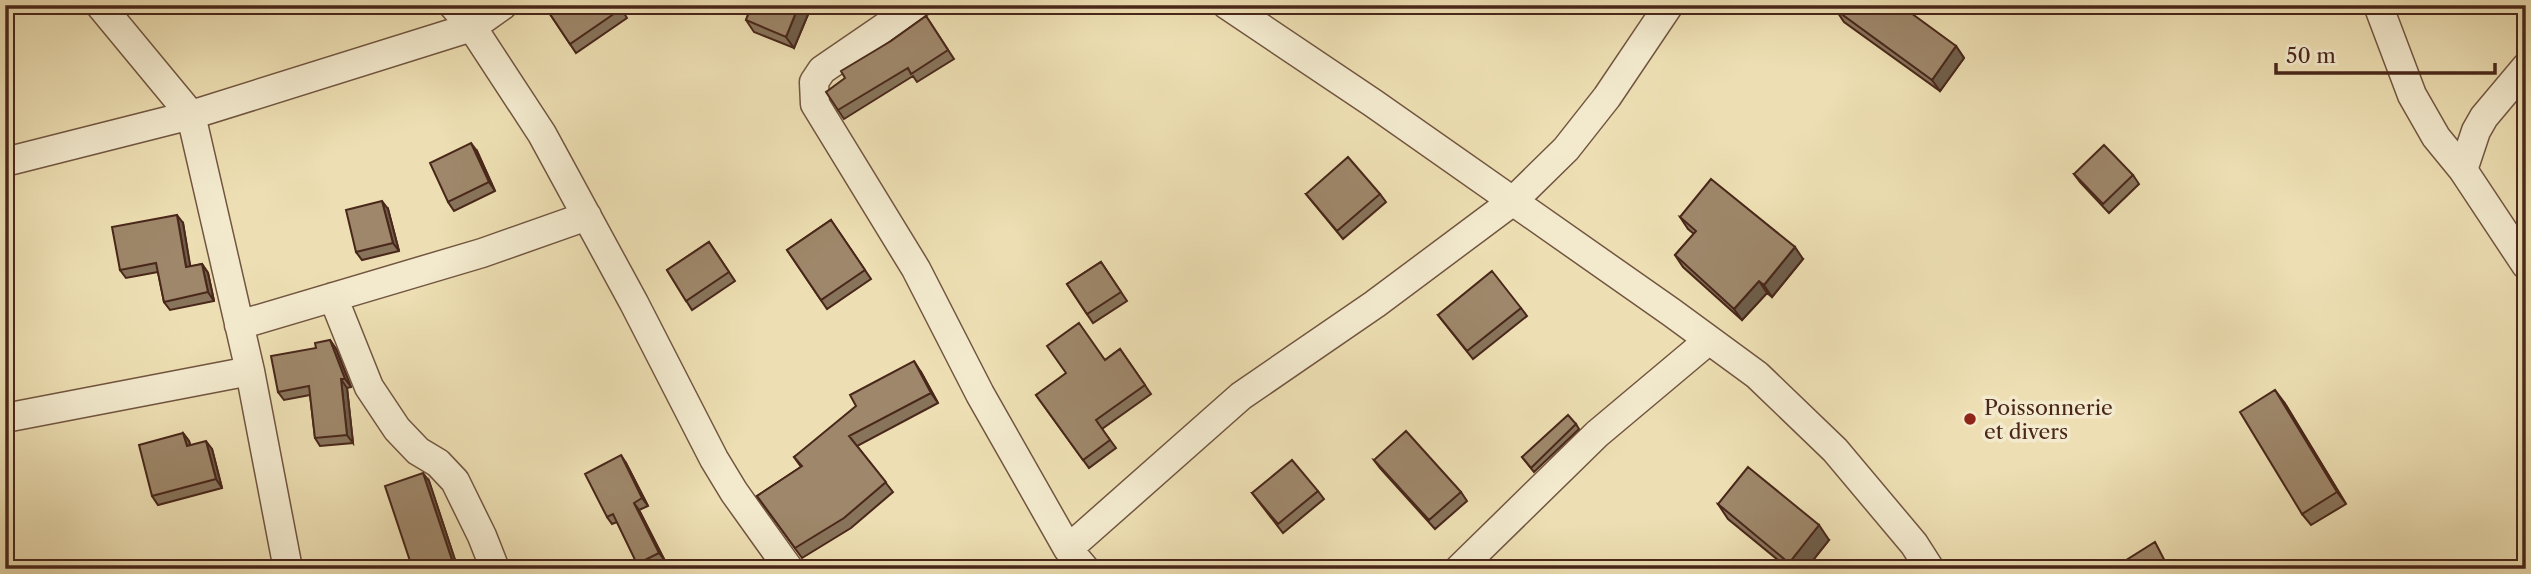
<svg xmlns="http://www.w3.org/2000/svg" width="2531" height="574" viewBox="0 0 2531 574" font-family="'Libre Caslon Text',serif">
	<style>
		.lines { fill: none; stroke-linecap: round; stroke-linejoin: round }
		.street-casing { stroke: #725540; stroke-width: 31 }
		.street { stroke: #f3eace; stroke-width: 28 }
		.wall { fill: #88745b; stroke: #49271a; stroke-width: 2 }
		.shaded-wall { fill: #6f5e4a; stroke: #49271a; stroke-width: 2 }
		.building { fill: #9e876a; stroke: #49271a; stroke-width: 2 }
		.poi-dot { fill: #8f2418; stroke: #f3eace; stroke-width: 2.5 }
		.labels { text-anchor: middle; dominant-baseline: central; stroke-width: 7; stroke-linejoin: round; paint-order: stroke }
		.poi-label { font-size: 21px; fill: #49271a; stroke: #f3eace; text-anchor: start }
	</style>
	<rect width="100%" height="100%" fill="#eddfb3"/>
	<filter id="stains"><feTurbulence type="fractalNoise" baseFrequency=".00286" numOctaves="4"/><feColorMatrix values="0 0 0 0 .2 0 0 0 0 .09 0 0 0 0 .02 0 0 0 .5 -.17"/></filter>
	<radialGradient id="worn" r=".72"><stop offset=".6" stop-color="#630" stop-opacity="0"/><stop offset="1" stop-color="#630" stop-opacity=".3"/></radialGradient>
	<g class="lines">
		<g class="street-casing">
			<path id="street" d="M100 5 191 115 250 371 288 569
				M453 5 472 27 542 134 634 303 714 459 734 492 789 569
				M917 5 822 70 814 82 815 104 916 269 980 394 1068 549 1085 569
				M1227 5 1373 103 1671 312 1757 375 1835 450 1914 544 1930 569
				M2378 5 2412 95 2436 137 2463 170 2526 265
				M5 162 191 115 472 27 503 5
				M2463 170 2476 131 2484 117 2526 67
				M333 297 369 387 397 429 418 451 438 463 455 481 482 536 495 569
				M239 325 482 253 587 216
				M5 418 250 371
				M1068 549 1241 396 1375 304 1513 201 1566 149 1607 97 1669 5
				M1459 569 1597 434 1709 340"/>
		</g>
		<use href="#street" class="street"/>
	</g>
	<path class="wall" d="M619 5 627 18 576 53 548 11Z
		M752 5H812L794 48 754 32 746 20Z
		M1836 10 1956 46 1964 58 1940 91 1844 22Z
		M926 16 954 59 917 82 913 76 844 119 838 110 891 41Z
		M477 151 495 191 454 211 448 202Z
		M2074 174 2133 175 2139 184 2109 213 2080 182Z
		M1306 194H1380L1386 202 1343 239Z
		M388 209 399 251 362 260 356 252Z
		M1680 217 1803 259 1772 297 1767 293 1742 320 1683 267 1675 255 1694 234 1688 229Z
		M831 220 871 279 827 309 787 250Z
		M183 223 190 267 202 264 208 273 214 301 170 310 164 302 158 272 126 278 120 270Z
		M709 242 735 281 692 310 667 270Z
		M1101 262 1127 301 1093 323 1067 284Z
		M1521 308 1527 316 1473 359 1438 315Z
		M330 340 336 349 351 387 347 388 353 443 320 446 315 438 310 395 284 400 278 392 316 348Z
		M1120 349 1151 394 1102 429 1116 448 1089 468 1036 395 1105 360Z
		M921 372 938 403 857 446 893 492 851 528 802 558 757 496 801 467 794 457Z
		M2284 402 2346 504 2311 525 2302 514Z
		M1576 424 1579 429 1534 472 1522 457Z
		M183 433 189 441 190 445 212 449 222 488 158 505 152 496Z
		M1374 460 1461 492 1467 501 1435 529 1380 468Z
		M626 463 648 506 639 510 665 561 649 569H640L617 522 612 524 607 517Z
		M429 481 458 569H413L412 567Z
		M1318 491 1324 499 1283 533 1252 493Z
		M1718 504 1829 540 1806 569H1789L1728 519Z"/>
	<path class="shaded-wall" d="M799 5H812L794 48 786 37Z
		M1956 46 1964 58 1940 91 1932 80Z
		M471 143 477 151 495 191 489 182Z
		M382 201 388 209 399 251 393 243Z
		M177 215 183 223 192 276 186 267Z
		M1795 247 1803 259 1772 297 1764 285Z
		M202 264 208 273 214 301 208 292Z
		M1759 281 1767 293 1742 320 1734 309Z
		M330 340 336 349 351 387 345 379Z
		M914 361 921 372 938 403 931 393Z
		M341 379 347 388 353 443 347 435Z
		M2275 390 2284 402 2346 504 2337 492Z
		M183 433 189 441 193 454 187 446Z
		M206 441 212 449 222 488 216 479Z
		M621 455 626 463 648 506 642 498Z
		M423 473 429 481 458 569H455Z
		M634 503 639 510 665 561 659 553Z
		M1819 525 1829 540 1806 569H1793L1789 563Z"/>
	<path class="building" d="M557 5H619L621 9 570 44 548 11Z
		M752 5H799L786 37 746 20Z
		M1840 5H1900L1956 46 1932 80 1836 10Z
		M926 16 948 50 911 74 908 68 838 110 826 92 845 78 841 71 891 41Z
		M471 143 489 182 448 202 430 163Z
		M2104 145 2133 175 2103 204 2074 174Z
		M1348 157 1380 194 1337 231 1306 194Z
		M1711 179 1795 247 1764 285 1759 281 1734 309 1675 255 1696 231 1680 217Z
		M382 201 393 243 356 252 346 210Z
		M177 215 186 267 202 264 208 292 164 302 156 263 120 270 112 227Z
		M831 220 865 270 821 300 787 250Z
		M709 242 729 272 686 301 667 270Z
		M1101 262 1121 292 1087 314 1067 284Z
		M1492 271 1521 308 1467 351 1438 315Z
		M1079 323 1105 360 1120 349 1145 385 1096 420 1110 440 1083 460 1036 395 1066 373 1047 346Z
		M330 340 345 379H341L347 435 315 438 309 386 278 392 271 356 316 348 315 343Z
		M914 361 931 393 849 436 886 482 844 518 795 548 757 496 802 466 794 457 856 406 850 395Z
		M2275 390 2337 492 2302 514 2240 412Z
		M1568 415 1576 424 1531 468 1522 457Z
		M1406 431 1461 492 1429 520 1374 460Z
		M183 433 187 446 206 441 216 479 152 496 139 445Z
		M621 455 642 498 634 503 659 553 637 564 613 514 607 517 585 474Z
		M1292 460 1318 491 1278 524 1252 493Z
		M1748 467 1819 525 1789 563 1718 504Z
		M423 473 455 569H421L420 564 412 567 385 486Z
		M2155 542 2169 569H2112Z
		M1046 561 1053 569H1038Z"/>
	<circle class="poi-dot" cx="1970" cy="419" r="7"/>
	<g class="labels">
		<g class="poi-label">
			<text x="1984" y="407">Poissonnerie<tspan x="1984" dy="24">et divers</tspan></text>
		</g>
	</g>
	<rect width="2531" height="574" fill="none" stroke="#eddfb3" stroke-width="28"/>
	<rect x="7" y="7" width="2517" height="560" fill="none" stroke="#49271a" stroke-width="3.5"/>
	<rect x="14" y="14" width="2503" height="546" fill="none" stroke="#49271a" stroke-width="2"/>
	<path d="M2276 63v10h219v-10" fill="none" stroke="#49271a" stroke-width="3.5"/>
	<text x="2286" y="63" font-size="21" fill="#49271a" stroke="#f3eace" stroke-width="5" paint-order="stroke">50 m</text>
	<rect width="100%" height="100%" filter="url(#stains)"/>
	<rect width="100%" height="100%" fill="url(#worn)"/>
</svg>
